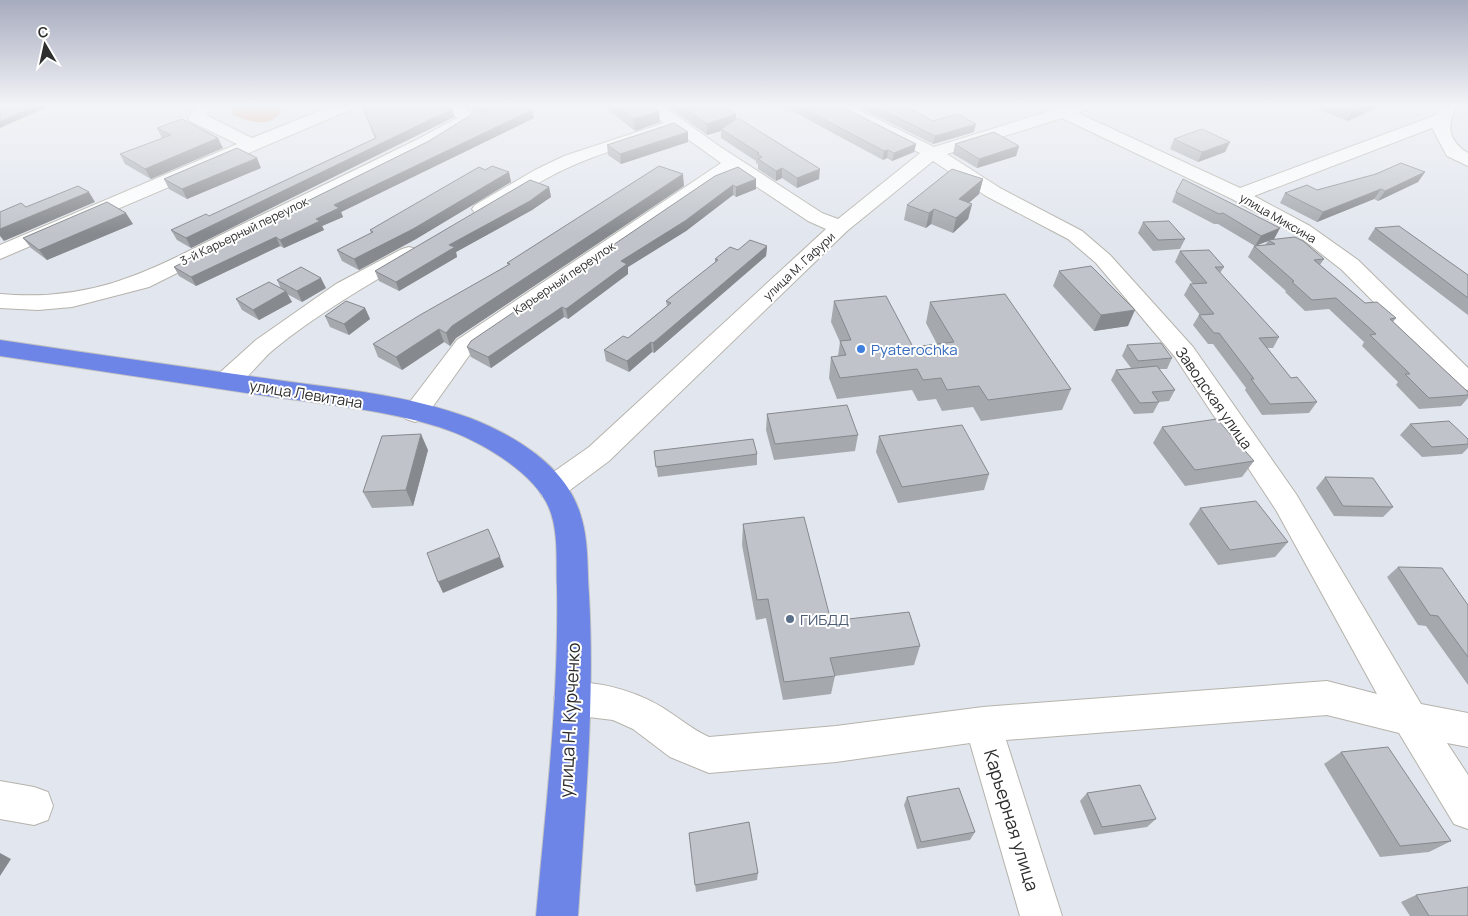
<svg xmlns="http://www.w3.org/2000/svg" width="1468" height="916" viewBox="0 0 1468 916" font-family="Manrope,sans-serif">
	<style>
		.industrial { fill: #e5e7e1 }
		.water { fill: #e69e7e }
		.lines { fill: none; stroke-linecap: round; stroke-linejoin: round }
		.minor-casing { stroke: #b5b3ab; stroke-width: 2 }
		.major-casing { stroke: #c4c4c4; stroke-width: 2 }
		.minor { fill: #fff; fill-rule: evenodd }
		.major { fill: #6d85e7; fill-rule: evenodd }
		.wall { fill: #a5a9ae }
		.shaded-wall { fill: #86898d }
		.building { fill: #c0c4ca; stroke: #86898d }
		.shop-dot { fill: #3f7fe0; stroke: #fff; stroke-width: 2 }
		.service-dot { fill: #5c6f8a; stroke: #fff; stroke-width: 2 }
		.labels { text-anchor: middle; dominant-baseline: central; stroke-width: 4; stroke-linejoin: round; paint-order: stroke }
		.far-street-label { font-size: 12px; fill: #2e2e2e; stroke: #fff }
		.shop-label { font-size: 15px; fill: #366cbe; stroke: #fff; text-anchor: start }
		.street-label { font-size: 15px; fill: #2e2e2e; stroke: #fff }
		.service-label { font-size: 15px; fill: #4e5e75; stroke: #fff; text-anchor: start }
		.near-street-label { font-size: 18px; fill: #2e2e2e; stroke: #fff }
	</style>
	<rect width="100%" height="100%" fill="#e2e6ee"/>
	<path class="industrial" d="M0 106H58L0 133Z"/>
	<path class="water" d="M235 106H278L281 110 280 114C267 128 248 121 233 115L232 111Z"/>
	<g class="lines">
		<g class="minor-casing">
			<path id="minor" d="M196 106H213L206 115 252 138 331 106H354L352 109 0 259V245L237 144 190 121 188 117Z
				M447 106H464L475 119 430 147 149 287 72 307 38 310 0 308V294C102 303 159 265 247 222 304 195 361 167 418 139L457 118Z
				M644 106H663L719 146 822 213 838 219 920 153 832 109 830 106H851L934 147 1049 111 1048 106H1090L1088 109 1078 113 1240 188 1436 115 1441 106H1457C1446 125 1448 141 1468 153V166L1447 156 1432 128 1254 196 1310 226 1358 260 1468 368V390L1459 388 1342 270 1296 234 1232 199 1062 118 947 154 1000 188 1082 231 1110 255 1193 347 1296 494 1421 704 1468 713V747L1447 743 1468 775V829L1454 824 1399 733 1327 715 1006 740 1062 916H1020L970 743 836 762 709 773 670 757 633 729 613 720 572 715 560 710 554 698 560 686C587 676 635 691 660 706 677 716 691 729 709 737L836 726 983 707 1327 681 1377 694 1276 510 1175 357 1096 263 1068 239 986 196 933 161 847 231 609 461 562 496 552 499 542 496 538 488 542 480 589 447 826 229 808 221 733 171 473 350 424 419 415 422 406 419 402 413 406 407 457 340 721 163 675 130C631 145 583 157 542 181 527 190 492 217 475 213L472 209 475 205 535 170 564 156 664 123Z
				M409 247 416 249 419 253 416 257C367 285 317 314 273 350 256 364 240 394 216 388L212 382 216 376 256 340 336 284 402 249Z
				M0 781 34 787 48 792 53 806 48 820 34 825 0 819Z"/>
		</g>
		<g class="major-casing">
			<path id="major" d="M0 340C92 354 185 367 277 380 341 389 409 395 470 418 514 435 565 465 580 513 589 539 587 569 589 595 595 702 585 809 578 916H536C546 806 559 697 557 587 556 562 559 532 549 508 534 471 475 438 439 427 384 410 324 404 267 396 178 383 89 369 0 356Z"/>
		</g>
		<use href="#minor" class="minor"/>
		<use href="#major" class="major"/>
	</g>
	<path class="wall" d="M358 106H450L452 109 454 117 191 248 177 240 171 230 209 216 375 138 363 108Z
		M474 106H530L527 107 534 118 341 212 343 217 322 226 324 230 284 248 280 246 196 286 179 276 174 267 429 141 480 110Z
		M603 106H654L660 122 635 131Z
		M667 106H723L736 119 819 179 797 188 782 178 776 181 758 169V164L756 163V161L721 138V131L707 135Z
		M783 106H840L916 144 914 152 892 161 887 158 883 160Z
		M856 106H904L933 121 974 132 933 144Z
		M1318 106H1378L1377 108 1347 121 1317 109Z
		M157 128 223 148 151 179 125 164 120 154 162 138Z
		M688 132V142L621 164 608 155 607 145Z
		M1174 139 1230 142 1225 152 1198 162 1170 149Z
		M955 144 1019 146 1016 156 977 168 953 154Z
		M261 168 187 199 169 189 164 179Z
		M485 170 509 172 511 182 416 239 359 270 342 261 337 250 371 233 370 230Z
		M1425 172 1418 182 1378 201 1374 199 1317 222 1280 203 1285 193 1317 190Z
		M715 176 756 189 736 197 733 195 686 231 628 267V274L568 319 564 317 491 368 471 357 467 347Z
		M983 179 979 194 969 203 972 204 968 219 953 233 931 224 926 228 904 220 907 205Z
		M684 186 456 338 450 346 444 342 402 370 378 357 373 344 508 265 507 263Z
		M549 187 551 197 532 210 456 252 457 257 399 291 379 281 375 271Z
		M1176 192 1280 228 1274 239 1271 240 1324 259 1320 265 1365 303 1396 318 1393 322 1468 392V398L1461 406 1419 409 1396 385 1398 382 1362 346 1364 342 1329 309 1305 311 1285 292 1286 291 1248 257 1254 246 1265 245 1268 241 1255 246 1218 224H1214L1172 202Z
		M1143 222 1185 239 1180 249 1153 251 1138 233Z
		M133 224 47 260 31 248 23 238Z
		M1375 228 1468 275V315L1368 239Z
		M767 246 766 256 654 353 652 352 629 372 606 361 604 350 628 338 667 306 666 301 715 263V259L738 250Z
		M1180 251 1224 267 1220 273 1279 337 1273 348H1267L1291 378 1317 402 1309 413 1262 415 1245 390 1246 388 1213 344H1208L1193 325 1199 315H1200L1184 295 1190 284H1193L1175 262Z
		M1059 271 1128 326 1094 331 1053 286Z
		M277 280 326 288 302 302 287 294 292 302 259 320 242 310 236 299 281 289Z
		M834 301 913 347 937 344 926 323 930 302 1071 389 1062 410 981 421 973 407 942 411 936 399 918 401 912 390 837 399 829 378 831 357 838 356 840 342 831 322Z
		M365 308 370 319 349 335 330 327 325 316Z
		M1127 345 1172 358 1167 369H1159L1175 390 1169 401 1159 402 1153 413 1134 414 1111 380 1116 370 1131 368 1122 356Z
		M767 414 858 435 855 451 774 460 766 430Z
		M1410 424 1468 439V448L1462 454 1422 457 1400 435Z
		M1162 427 1254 461 1242 477 1185 486 1153 443Z
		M879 436 989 474 984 490 898 503 876 452Z
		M428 450 413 506 372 508 363 492Z
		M654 451 757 454V465L658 477Z
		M1325 477 1393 507 1383 517 1334 516 1316 488Z
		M1200 508 1288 542 1275 557 1218 565 1189 524Z
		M743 524 831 621 920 646 914 665 835 676 831 694 783 700 766 618 756 620 742 545Z
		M1398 567 1468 605V685L1426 626 1418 625 1387 577Z
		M1341 752 1451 841 1429 852 1380 857 1324 764Z
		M1087 793 1156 819 1147 827 1094 835 1080 801Z
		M907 797 975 832 970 840 917 849 904 805Z
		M689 833 758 873 757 880 696 892Z
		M1416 895 1468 916H1410L1401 902Z"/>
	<path class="shaded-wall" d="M35 106H49L0 128V122Z
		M1364 106H1378L1377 108 1347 121 1352 111Z
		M452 109 454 117 191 248 186 238Z
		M532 110 534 118 341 212 343 217 322 226 324 230 284 248 280 240 316 219 334 205Z
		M659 111 660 122 635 131 634 119Z
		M736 114V126L721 129V131L707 135V124Z
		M976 124 974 132 933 144 935 136Z
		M688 132V142L621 164 620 154Z
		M218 138 223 148 151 179 145 169Z
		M1230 142 1225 152 1198 162 1202 152Z
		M916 144 914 152 892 161 894 153Z
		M1019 146 1016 156 977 168 979 159Z
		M888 150 887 158 883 160 884 151Z
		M257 158 261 168 187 199 182 189Z
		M782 168V178L776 181V171Z
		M820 169 819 179 797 188V178Z
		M509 172 511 182 416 239 359 270 354 259Z
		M1425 172 1418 182 1378 201 1385 191Z
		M683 174 684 186 456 338 450 346 446 333 452 326Z
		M756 179V189L736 197V187Z
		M983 179 979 194 956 214 959 199Z
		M733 185V195L686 231 628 267V274L568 319 566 309 621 261Z
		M549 187 551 197 532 210 456 252 457 257 399 291 396 282 449 245Z
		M1381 189 1374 199 1317 222 1323 212Z
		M89 192 95 202 4 241 0 236V229Z
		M972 204 968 219 953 233 956 218Z
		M934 209 931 224 926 228 929 213Z
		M126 213 133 224 47 260 39 250Z
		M1280 228 1274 239 1269 240H1268V241L1255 246 1261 236Z
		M276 237 280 246 196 286 191 277Z
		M767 246 766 256 654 353 653 343Z
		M321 278 326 288 302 302 297 291Z
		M286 291 292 302 259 320 253 310Z
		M562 307 564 317 491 368 488 357Z
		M365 308 370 319 349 335 344 324Z
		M1135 310 1128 326 1094 331 1101 315Z
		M439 329 444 342 402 370 396 357Z
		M651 342 652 352 629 372 627 361Z
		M421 434 428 450 413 506 406 490Z
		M500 557 504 567 443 593 438 582Z
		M0 853 11 859 0 876Z"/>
	<path class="building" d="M0 106H35L0 122Z
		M362 106H450L452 109 186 238 171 230 206 214 209 216 376 138Z
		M483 106H524L532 110 334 205 339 208 316 219 320 221 280 240 276 237 191 277 174 267 429 141 474 113 473 108 487 113 488 110Z
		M617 106H654L659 111 634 119Z
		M682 106H723L736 114 707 124Z
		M799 106H840L916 144 894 153 888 150 884 151Z
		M874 106H904L933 121 958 114 976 124 935 136Z
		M1340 106H1364L1352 111Z
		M738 118 820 169 797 178 782 168 776 171 758 159 762 157 757 154 759 153 721 129Z
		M182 119 218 138 145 169 120 154 171 135 157 128Z
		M674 123 688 132 620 154 607 145Z
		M1202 129 1230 142 1202 152 1174 139Z
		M994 132 1019 146 979 159 955 144Z
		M237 148 257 158 182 189 164 179Z
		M1401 163 1425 172 1385 191 1381 189 1323 212 1285 193 1307 185 1317 190 1376 174Z
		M492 166 509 172 413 229 354 259 337 250 373 232 370 230 479 167 485 170Z
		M659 166 683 174 452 326 446 333 439 329 396 357 373 344 420 315 510 264 507 263Z
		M738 167 756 179 736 187 733 185 685 221 621 261 627 264 566 309 562 307 488 357 467 347 471 341 715 176Z
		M952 169 983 179 959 199 972 204 956 218 934 209 929 213 907 205Z
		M1183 179 1280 228 1261 236 1223 213 1219 214 1176 192Z
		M530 180 549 187 530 201 449 245 455 247 396 282 375 271Z
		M78 186 89 192 0 229V212L21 203 26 207Z
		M107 202 126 213 39 250 23 238Z
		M1169 221 1185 239 1158 240 1143 222Z
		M1399 226 1468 275V298L1375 228Z
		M1295 237 1303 241 1324 259 1314 260 1365 303 1377 302 1396 318 1390 319 1468 392V395L1429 398 1405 374H1410L1370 335 1376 334 1336 298 1312 300 1292 282 1294 281 1254 246 1275 244 1268 240Z
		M750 240 767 246 653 343 651 342 627 361 604 350 623 336 628 338 671 303 666 301 718 260 715 259 730 247 738 250Z
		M1209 250 1224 267H1215L1279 337 1259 338 1291 378 1297 377 1317 402 1270 404 1251 379H1254L1219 333H1214L1199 315 1214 314 1190 284 1207 283 1180 251Z
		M1091 266 1135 310 1101 315 1059 271Z
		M301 267 321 278 297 291 277 280Z
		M269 282 286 291 253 310 236 299Z
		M1005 294 1071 389 988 400 979 386 947 390 941 378 923 380 917 369 840 378 831 357 846 355 840 341 851 340 834 301 886 296 913 347 954 342 930 302Z
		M346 301 365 308 344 324 325 316Z
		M1161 343 1172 358 1138 361 1127 345Z
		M1157 366 1175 390 1152 392 1159 402 1140 403 1116 370Z
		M847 405 858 435 775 444 767 414Z
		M1217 419 1254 461 1195 470 1162 427Z
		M1449 421 1468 439V444L1432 447 1410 424Z
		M962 425 989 474 902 487 879 436Z
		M421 434 406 490 363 492 382 436Z
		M753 439 757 454 656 467 654 451Z
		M1325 477 1373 478 1393 507 1343 506Z
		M1256 501 1288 542 1230 550 1200 508Z
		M804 517 831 621 909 612 920 646 830 658 835 676 784 682 768 599 757 600 743 524Z
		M488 529 500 557 438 582 427 553Z
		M1398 567 1442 568 1468 605V657L1438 616 1430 615Z
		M1388 747 1451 841 1400 846 1341 752Z
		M1140 785 1156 819 1102 827 1087 793Z
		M959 788 975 832 921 842 907 797Z
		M749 822 758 873 695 885 689 833Z
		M1468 887V916H1429L1416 895Z"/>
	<linearGradient id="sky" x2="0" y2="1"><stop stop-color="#a7abbe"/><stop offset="0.45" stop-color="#f2f4f7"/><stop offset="1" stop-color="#f2f4f7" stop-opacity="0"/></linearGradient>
	<rect width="1468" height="234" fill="url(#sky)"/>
	<circle class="shop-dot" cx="861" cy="349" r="5"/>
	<circle class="service-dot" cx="790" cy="619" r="5"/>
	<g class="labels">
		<g class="far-street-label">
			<text transform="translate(1278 218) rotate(30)">улица Миксина</text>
			<text transform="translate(244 231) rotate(-26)">3-й Карьерный переулок</text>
			<text transform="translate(799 266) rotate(-43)">улица М. Гафури</text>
			<text transform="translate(564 278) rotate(-34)">Карьерный переулок</text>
		</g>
		<g class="shop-label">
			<text x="871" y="349">Pyaterochka</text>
		</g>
		<g class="street-label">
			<text transform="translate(306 394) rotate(9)">улица Левитана</text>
			<text transform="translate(1214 398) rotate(55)">Заводская улица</text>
		</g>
		<g class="service-label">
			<text x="800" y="619">ГИБДД</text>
		</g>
		<g class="near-street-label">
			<text transform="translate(569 720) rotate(-87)">улица Н. Курченко</text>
			<text transform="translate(1012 820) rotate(73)">Карьерная улица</text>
		</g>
	</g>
	<g transform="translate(45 45) rotate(351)" stroke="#ffffff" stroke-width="4" paint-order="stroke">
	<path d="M0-4L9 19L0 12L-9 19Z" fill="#2e2e2e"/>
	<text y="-8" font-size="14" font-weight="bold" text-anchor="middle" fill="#2e2e2e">С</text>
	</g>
</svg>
